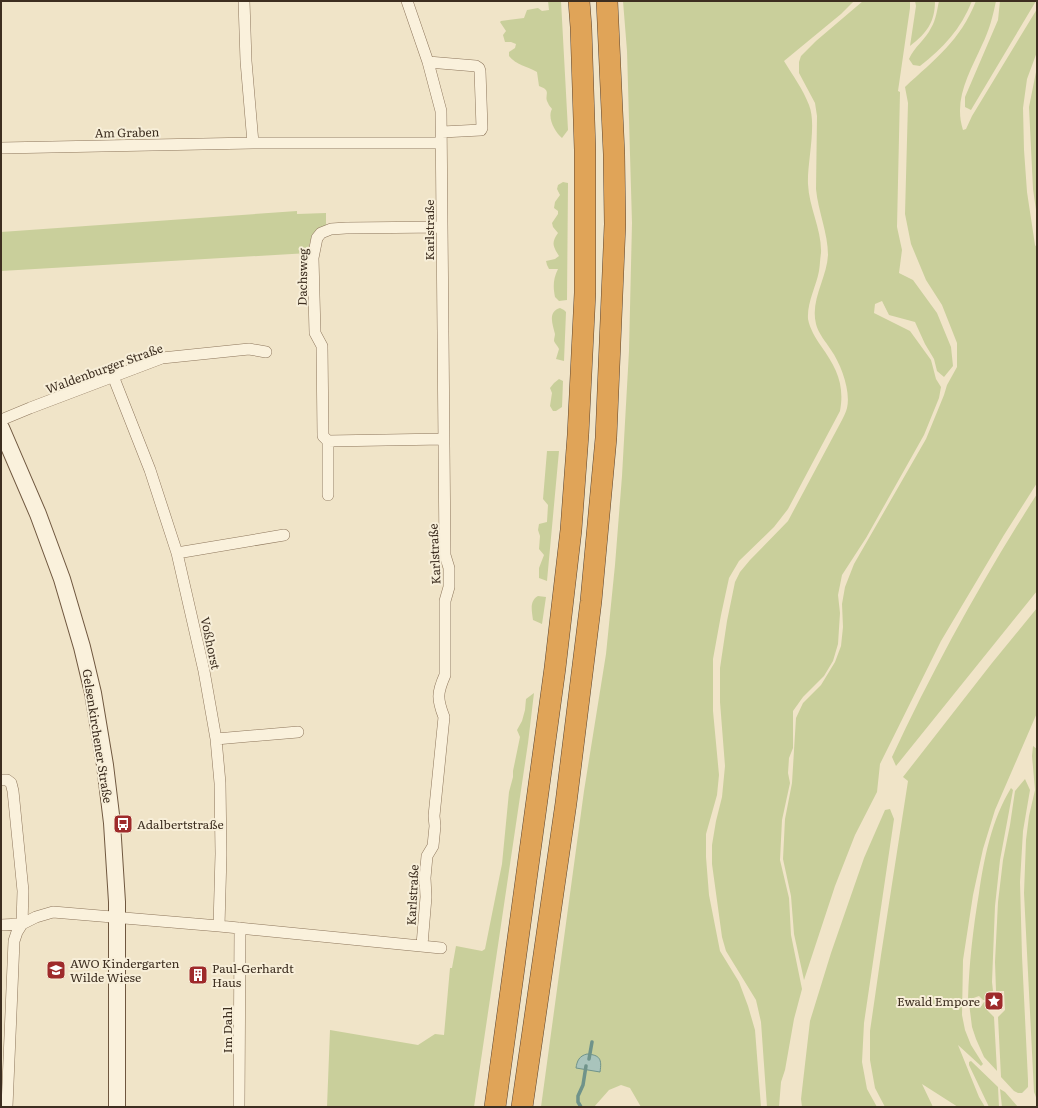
<svg xmlns="http://www.w3.org/2000/svg" width="1038" height="1108" viewBox="0 0 1038 1108" font-family="Literata,serif">
	<style>
		.green { fill: #c9cf9b }
		.water { fill: #a9c4bc; stroke: #6f938a }
		.lines { fill: none; stroke-linecap: round; stroke-linejoin: round }
		.stream { stroke: #6f938a; stroke-width: 3.5 }
		.street-casing { stroke: #8d765c; stroke-width: 12 }
		.secondary-casing { stroke: #6f573f; stroke-width: 18 }
		.highway-casing { stroke: #5b4430; stroke-width: 22 }
		.street { stroke: #faf1dc; stroke-width: 11 }
		.secondary { stroke: #faf1dc; stroke-width: 16 }
		.highway { stroke: #e0a458; stroke-width: 21 }
		.labels { text-anchor: middle; dominant-baseline: central; stroke-width: 4; stroke-linejoin: round; paint-order: stroke }
		.street-label { font-size: 12px; fill: #3d2e20; stroke: #f7eed8 }
		.poi-label { font-size: 12px; fill: #3d2e20; stroke: #f7eed8; text-anchor: start }
	</style>
	<rect width="100%" height="100%" fill="#f0e4c8"/>
	<path class="green" d="M548 1H561L568 130 562 138C555 132 547 118 552 109 551 107 549 106 548 103 543 95 553 91 539 86L537 72C527 66 516 65 509 56V52L515 48 516 44 511 42H505L503 35 506 31 500 22 501 21 524 18 527 10 538 8 542 11 549 10Z
		M623 1H854L841 14 784 61C793 76 803 89 809 105 817 124 807 163 808 184 809 208 822 230 821 253 820 259 820 265 819 271 816 287 807 302 808 319 810 329 815 337 821 346 836 367 845 384 840 411L788 509 774 527 739 561 729 578 721 615 713 659V711L719 775 717 795 706 834V857L709 895 720 951 739 982 748 1006 755 1030 761 1107H641L630 1088 621 1085 609 1090 594 1107H541L584 791 606 654 615 565 622 476 629 351 632 223 627 51Z
		M863 1H910V8L898 91 900 92 897 227 902 250 899 273 913 280 937 313 951 347 953 366 944 377 937 371 934 359 925 344 915 322 889 315 882 301 875 304 874 313 910 331 931 360 936 379 941 387 939 398 924 435 866 538 842 575 838 595 840 613 838 644 833 661 824 676 803 697 793 711V748L789 758 788 773 790 783 782 820 780 860 789 898 791 935 802 989 794 1019 785 1070 781 1082 779 1107H767L761 1022 756 1000 726 951 722 937 712 864V845L716 821 722 797 725 766 720 702V668L727 621 735 582 740 572 750 560 788 521 842 420C844 416 846 412 847 408 851 391 841 364 831 350 826 342 818 333 816 324 810 300 827 278 828 255 828 233 818 211 816 189L817 116 815 103 799 73V62L801 56 816 41Z
		M915 1H935C935 22 927 33 910 46L916 6Z
		M939 1H972C961 29 943 48 920 66L913 65 909 59C914 47 926 39 931 28 936 20 937 10 939 1Z
		M976 1H996C993 16 989 31 982 45 970 72 953 99 963 130L966 129 972 116 1037 9V52L1027 79 1023 108 1024 150 1027 192 1035 245 1037 248V483L1004 535 941 641 880 764 877 792 855 835 835 886 804 980 794 934 791 896 783 859 785 819 792 783 796 718 803 703 821 685 835 662 841 646 843 627 842 604 845 587 854 564 926 439 944 395 947 385 957 367V343L942 305 926 280 911 244 905 214 908 103 905 87C935 59 960 41 976 1Z
		M1000 1H1036L971 110 965 107V97L998 20Z
		M1037 67V217L1033 189 1029 107Z
		M563 182 568 183 567 300 559 301 555 297C553 287 553 279 558 269H549L547 265 546 261 555 259 559 256C553 246 551 243 558 233L553 227 552 223 558 214V211L554 208 555 202 560 195 557 189 558 185Z
		M297 211V214L326 213V226C313 234 309 237 309 253L1 271V232Z
		M560 308 564 310 566 312 564 361 556 359 559 349C558 346 555 344 554 341 554 338 555 336 555 334 553 325 547 312 560 308Z
		M559 379 563 381 562 407 556 411H553L550 406 552 393 550 388 554 383Z
		M547 451H559L547 581 539 578V568L544 555 539 549 540 536 538 530 539 524 547 522 548 505 543 499Z
		M1037 494V591L896 766 892 757C934 667 983 578 1037 494Z
		M538 596 546 597 542 624 533 620C532 611 529 601 538 596Z
		M1037 608V713L995 810 983 849 973 895 963 960 962 1015 965 1030 971 1045 983 1064 981 1066 958 1045 979 1097 985 1107H958L922 1084 933 1107H885L875 1088 870 1060V1031L881 955 908 781 903 777 992 663Z
		M534 693 528 743 474 1107H327L330 1030 418 1045 435 1034 444 1035 450 968H452L456 946 482 951 485 949 502 864 509 792 513 777V771L520 737 517 730 522 721 525 710 526 699Z
		M1033 746 1037 749V1100L1034 1092 1024 893 1026 840 1029 816 1035 790 1032 756Z
		M1025 779 1030 790 1023 831 1020 882 1022 956 1028 1080V1087L1022 1093H1018L1014 1091 1001 1077 998 1017 1005 1010 1004 991H996L995 962 998 902 1003 860 1010 825 1015 791Z
		M1011 788 1013 790 1000 860 995 906 992 982 993 991 986 992V1000H983L979 996 968 1000C969 964 973 929 979 893 984 858 992 819 1011 788Z
		M890 809 894 819 864 1023 862 1062 867 1089 877 1107H802L801 1099 810 1021 831 953 864 858 885 810Z
		M984 1002H986L987 1010 994 1017 997 1071 984 1057 976 1039 972 1027 969 1003 980 1008Z
		M971 1061 998 1087 999 1107H989L969 1065V1062Z
		M1000 1089 1005 1092 1018 1107H1002Z"/>
	<path class="water" d="M587 1054C600 1055 602 1059 600 1072L576 1068C577 1061 579 1056 587 1054Z"/>
	<g class="lines">
		<path class="stream" d="M589 1059 592 1042
			M581 1107 578 1102V1096L583 1085 586 1066"/>
		<g class="street-casing">
			<path id="street" d="M244 1 246 61 253 143
				M407 1 428 62 441 111 445 555 449 568V587L445 601V675C437 693 437 699 444 717L434 816 435 826 433 846 427 856 425 878 426 897 422 945
				M428 62 476 66 479 68 480 71 482 128 481 130 442 132
				M1 148 253 143H441
				M442 227 346 228 331 229 321 233 317 238 313 258 315 333 322 346 323 436 328 441 444 439
				M113 376 150 470 177 553 204 671 216 739 220 783 221 854 219 926
				M1 420 30 408 162 358 249 349 266 352
				M328 495V441
				M177 553 284 535
				M216 739 298 732
				M1 780H7L11 783 13 791 23 891 22 924 17 932 14 941 7 1107
				M1 925 22 924 36 917 53 912 219 926 441 948
				M239 1107 240 928"/>
		</g>
		<g class="secondary-casing">
			<path id="secondary" d="M1 428 38 514 62 579 82 647 93 693 105 765 112 823 117 902V1107"/>
		</g>
		<g class="highway-casing">
			<path id="highway" d="M495 1107 555 668 571 530 578 435 585 293V150L581 27 579 1
				M522 1107 566 803 591 601 606 438 615 224 614 154 607 1"/>
		</g>
		<use href="#street" class="street"/>
		<use href="#secondary" class="secondary"/>
		<use href="#highway" class="highway"/>
	</g>
	<defs>
		<g id="bus-square" transform="scale(1)"><rect x="-9" y="-9" width="18" height="18" rx="4" fill="#9e2a2b" stroke="#f7eed8"/><path d="M-5-6H5V4H4V6H2V4H-2V6H-4V4H-5ZM-3.5-4V0h7V-4ZM-3.5 1.2v1.5H-2V1.2ZM2 1.2v1.5H3.5V1.2Z" fill="#fff"/></g>
		<g id="school-square" transform="scale(1)"><rect x="-9" y="-9" width="18" height="18" rx="4" fill="#9e2a2b" stroke="#f7eed8"/><path d="M0-5L7-2L0 1L-7-2ZM-4 1L0 2.5L4 1V4Q0 6-4 4Z" fill="#fff"/></g>
		<g id="building-square" transform="scale(1)"><rect x="-9" y="-9" width="18" height="18" rx="4" fill="#9e2a2b" stroke="#f7eed8"/><path d="M-4-6H4V6H1V3H-1V6H-4ZM-2.5-4.3h1.7v1.8h-1.7ZM.8-4.3h1.7v1.8H.8ZM-2.5-1h1.7V.8h-1.7ZM.8-1h1.7V.8H.8Z" fill="#fff"/></g>
		<g id="sight-square" transform="scale(1)"><rect x="-9" y="-9" width="18" height="18" rx="4" fill="#9e2a2b" stroke="#f7eed8"/><path d="M0-6L1.8-2.2L6-1.7L2.9 1.2L3.7 5.4L0 3.3L-3.7 5.4L-2.9 1.2L-6-1.7L-1.8-2.2Z" fill="#fff"/></g>
	</defs>
	<g fill-rule="evenodd">
		<use href="#bus-square" x="123" y="824"/>
		<use href="#school-square" x="56" y="970"/>
		<use href="#building-square" x="198" y="975"/>
		<use href="#sight-square" x="994" y="1001"/>
	</g>
	<g class="labels">
		<g class="street-label">
			<text transform="translate(127 132) rotate(-1)">Am Graben</text>
			<text transform="translate(429 230) rotate(-90)">Karlstraße</text>
			<text transform="translate(302 277) rotate(-89)">Dachsweg</text>
			<text transform="translate(104 368) rotate(-20)">Waldenburger Straße</text>
			<text transform="translate(434 554) rotate(-93)">Karlstraße</text>
			<text transform="translate(211 643) rotate(78)">Voßhorst</text>
			<text transform="translate(98 736) rotate(81)">Gelsenkirchener Straße</text>
			<text transform="translate(412 895) rotate(-87)">Karlstraße</text>
			<text transform="translate(227 1030) rotate(-90)">Im Dahl</text>
		</g>
		<g class="poi-label">
			<text x="137" y="824">Adalbertstraße</text>
			<text x="70" y="963">AWO Kindergarten<tspan x="70" dy="14">Wilde Wiese</tspan></text>
			<text x="212" y="968">Paul-Gerhardt<tspan x="212" dy="14">Haus</tspan></text>
			<text x="980" y="1001" text-anchor="end">Ewald Empore</text>
		</g>
	</g>
	<rect width="1038" height="1108" fill="none" stroke="#3d2e20" stroke-width="4"/>
</svg>
